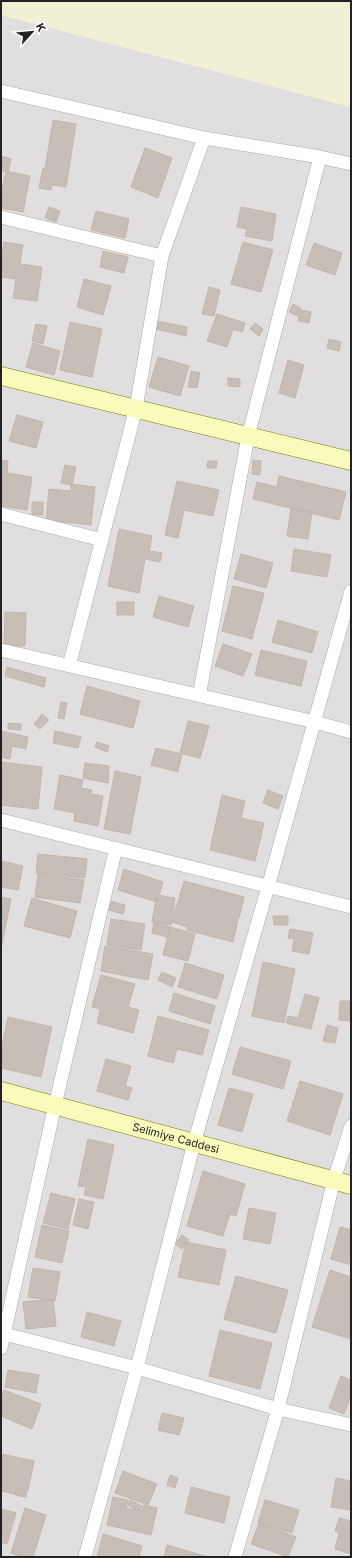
<svg xmlns="http://www.w3.org/2000/svg" width="352" height="1558" viewBox="0 0 352 1558" font-family="Inter,sans-serif">
	<style>
		.residential { fill: #e0dedf }
		.farmland { fill: #eff0d4 }
		.building { fill: #c7beb7; stroke: #c4b5aa }
		.lines { fill: none; stroke-linecap: round; stroke-linejoin: round }
		.street-casing { stroke: #a9a9a9; stroke-width: 14 }
		.secondary-casing { stroke: #737f02; stroke-width: 19 }
		.street { stroke: #fff; stroke-width: 13 }
		.secondary { stroke: #f9fbbd; stroke-width: 18 }
		.labels { text-anchor: middle; dominant-baseline: central; stroke-width: 3.5; stroke-linejoin: round; paint-order: stroke }
		.street-label { font-size: 11px; fill: #222; stroke: #fff }
	</style>
	<rect width="100%" height="100%" fill="#f2eee8"/>
	<path class="residential" d="M1 15 351 107V1557H1Z"/>
	<path class="farmland" d="M1 1H351V107L1 15Z"/>
	<path class="building" d="M53 120 76 124 66 187 52 185 51 190 39 188 43 168 45 169Z
		M145 148 172 158 158 198 131 187Z
		M1 156 11 159 8 172 1 171Z
		M6 171 30 176 23 212 1 208V194Z
		M49 207 60 211 56 222 45 218Z
		M241 207 276 214 272 241 245 236 247 229 237 227Z
		M96 211 129 219 125 238 91 230Z
		M4 242 23 245 20 264 42 267 37 301 13 298 16 279 1 277V262Z
		M243 242 273 250 261 292 231 284Z
		M314 243 342 253 335 275 306 265Z
		M103 251 128 257 124 273 100 267Z
		M84 279 111 286 103 315 77 307Z
		M209 287 220 290 214 316 202 314Z
		M293 304 301 308 297 316 289 312Z
		M300 310 311 312 309 323 298 321Z
		M217 314 245 323 242 332 233 329 227 347 207 341Z
		M157 321 187 327 186 336 156 329Z
		M70 322 102 329 92 377 60 370Z
		M255 323 263 329 259 336 250 329Z
		M36 324 47 326 43 344 32 341Z
		M329 339 341 342 339 351 327 348Z
		M33 343 60 351 54 375 26 367Z
		M158 357 189 366 180 396 149 387Z
		M288 360 304 365 295 398 279 393Z
		M191 371 200 373 197 388 188 387Z
		M228 378 240 379V387L228 386Z
		M17 415 43 422 36 448 9 441Z
		M1 460 8 461 7 473 32 477 27 510 1 506Z
		M253 460 261 461 260 475 252 474Z
		M208 461H217L216 468H207Z
		M65 465 76 467 72 485 61 483Z
		M279 476 346 492 339 520 253 499 257 482 277 487Z
		M177 481 219 490 213 516 184 510 178 538 165 535Z
		M71 484 95 487 91 525 46 520 49 489 71 491Z
		M32 502H43V515H32Z
		M291 509 312 512 308 539 287 536Z
		M119 529 152 536 149 551 162 553 160 562 145 559 139 593 108 586Z
		M294 549 331 555 327 577 291 571Z
		M241 554 273 563 266 588 234 579Z
		M233 586 264 593 252 639 222 631Z
		M159 596 194 606 188 627 153 617Z
		M117 602H134V615H117Z
		M5 612 26 613 25 646H4Z
		M278 620 318 632 312 653 272 642Z
		M223 644 252 654 243 676 215 666Z
		M261 650 307 661 301 686 255 675Z
		M7 667 46 678 44 687 5 676Z
		M87 686 140 701 133 728 80 714Z
		M61 702 67 703 64 719 58 718Z
		M42 714 49 720 40 729 34 724Z
		M188 721 209 726 200 758 180 753Z
		M8 723 21 724V730L8 729Z
		M1 731 28 737 26 749 12 746 10 759 1 757Z
		M55 731 81 737 78 748 53 743Z
		M97 742 109 746 107 752 95 747Z
		M156 748 182 754 178 772 151 765Z
		M1 762 42 767 38 809 1 805Z
		M85 763 109 766 108 783 83 778Z
		M115 771 141 777 130 834 104 829Z
		M60 775 83 780 81 788 92 790 91 794 103 796 98 826 74 821 75 813 54 809Z
		M268 790 283 796 278 809 263 803Z
		M222 795 245 801 241 818 264 823 255 861 210 850Z
		M38 854 87 859 85 878 36 873Z
		M1 861 23 866 18 890 1 887Z
		M124 869 163 882 157 902 118 890Z
		M38 874 84 880 80 903 35 897Z
		M184 881 244 897 239 918 178 902Z
		M157 895 175 898 171 925 152 922Z
		M1 897 11 899 1 949Z
		M32 898 77 911 70 938 24 926Z
		M110 901 125 905 123 914 108 910Z
		M177 903 238 919 233 942 187 930V927L172 922Z
		M273 916H288V925H274Z
		M111 919 145 924 141 950 107 945Z
		M154 923 170 927 167 937 152 933Z
		M170 927 195 934 188 961 163 955Z
		M290 929 313 933 309 954 292 951 294 939 288 938Z
		M105 946 153 954 148 980 101 971Z
		M263 962 295 969 284 1023 252 1016Z
		M185 963 224 975 217 999 178 987Z
		M162 972 176 978 172 987 158 980Z
		M101 975 135 984 128 1007 139 1010 133 1033 97 1023 100 1009 92 1007Z
		M174 993 215 1006 210 1024 169 1011Z
		M305 994 319 998 311 1029 286 1023 288 1016 298 1018Z
		M340 1001H351V1021L339 1020Z
		M158 1016 209 1030 202 1055 177 1049 173 1063 148 1056Z
		M8 1017 52 1027 41 1077 1 1068V1041L3 1042Z
		M327 1025 338 1028 335 1043 323 1041Z
		M240 1047 291 1061 283 1089 232 1074Z
		M106 1059 131 1066 125 1086 132 1088 128 1100 97 1091Z
		M300 1081 343 1094 330 1135 287 1121Z
		M229 1088 253 1094 242 1132 218 1125Z
		M88 1139 114 1145 103 1199 84 1195 86 1187 78 1186Z
		M203 1171 245 1184 236 1216 230 1214 223 1236 187 1226Z
		M51 1193 75 1199 68 1229 43 1223Z
		M79 1199 94 1202 88 1229 73 1225Z
		M249 1208 276 1213 270 1244 243 1239Z
		M42 1225 69 1231 62 1263 35 1257Z
		M340 1227 351 1230V1265L331 1259Z
		M182 1235 189 1240 182 1249 175 1244Z
		M186 1242 226 1250 219 1285 178 1277Z
		M33 1268 60 1272 55 1301 28 1297Z
		M330 1270 351 1277V1339L312 1327Z
		M236 1276 288 1290 276 1333 224 1319Z
		M53 1299 56 1326 26 1329 23 1302Z
		M87 1312 121 1321 114 1346 81 1337Z
		M220 1330 272 1343 260 1389 209 1376Z
		M8 1370 39 1375 36 1393 5 1387Z
		M341 1376 351 1380V1396L344 1414 329 1408Z
		M4 1390 41 1404 32 1429 1 1416V1399Z
		M162 1413 184 1418 179 1435 158 1430Z
		M1 1454 34 1461 28 1490 16 1488 15 1494 1 1491Z
		M123 1471 157 1484 148 1505 115 1493Z
		M170 1475 178 1478 175 1488 167 1485Z
		M336 1478 351 1481V1510L331 1507Z
		M191 1487 230 1497 224 1523 185 1513Z
		M16 1489 27 1491 26 1497 15 1495Z
		M113 1497 128 1500 126 1508 142 1511 143 1505 157 1508 151 1535 107 1525Z
		M130 1500 142 1506 139 1511 128 1505Z
		M265 1500 299 1510 292 1533 258 1523Z
		M25 1508 46 1515 33 1557H23L11 1553Z
		M1 1509 16 1513 7 1544 1 1542Z
		M339 1518 351 1521V1554L335 1549 339 1533 335 1531Z
		M259 1523 296 1537 288 1557 251 1544Z
		M103 1534 142 1546 139 1557H97Z
		M167 1545 208 1557H164Z"/>
	<g class="lines">
		<g class="street-casing">
			<path id="street" d="M1 91 204 138 320 157 351 164
				M1 217 162 256
				M1 514 102 540
				M1 650 315 722 351 732
				M69 666 136 408 162 256 204 138
				M199 696 248 437 320 157
				M1 820 351 907
				M1 1333 137 1368 278 1409 351 1425
				M1 1348 55 1105 116 848
				M85 1557 137 1368 194 1143 268 887 351 591
				M235 1557 278 1409 334 1180 351 1126"/>
		</g>
		<g class="secondary-casing">
			<g id="secondary">
				<path d="M1 376 351 461"/>
				<path id="s1" d="M1 1091 351 1185"/>
			</g>
		</g>
		<use href="#street" class="street"/>
		<use href="#secondary" class="secondary"/>
	</g>
	<g class="labels">
		<g class="street-label">
			<text stroke="none"><textPath href="#s1" startOffset="181">Selimiye Caddesi</textPath></text>
		</g>
	</g>
	<rect width="352" height="1558" fill="none" stroke="#222222" stroke-width="4"/>
	<g transform="translate(32 32) rotate(63)" stroke="#ffffff" stroke-width="3" paint-order="stroke">
	<path d="M0-3L7 15L0 10L-7 15Z" fill="#222222"/>
	<text y="-6" font-size="11" font-weight="bold" text-anchor="middle" fill="#222222">K</text>
	</g>
</svg>
